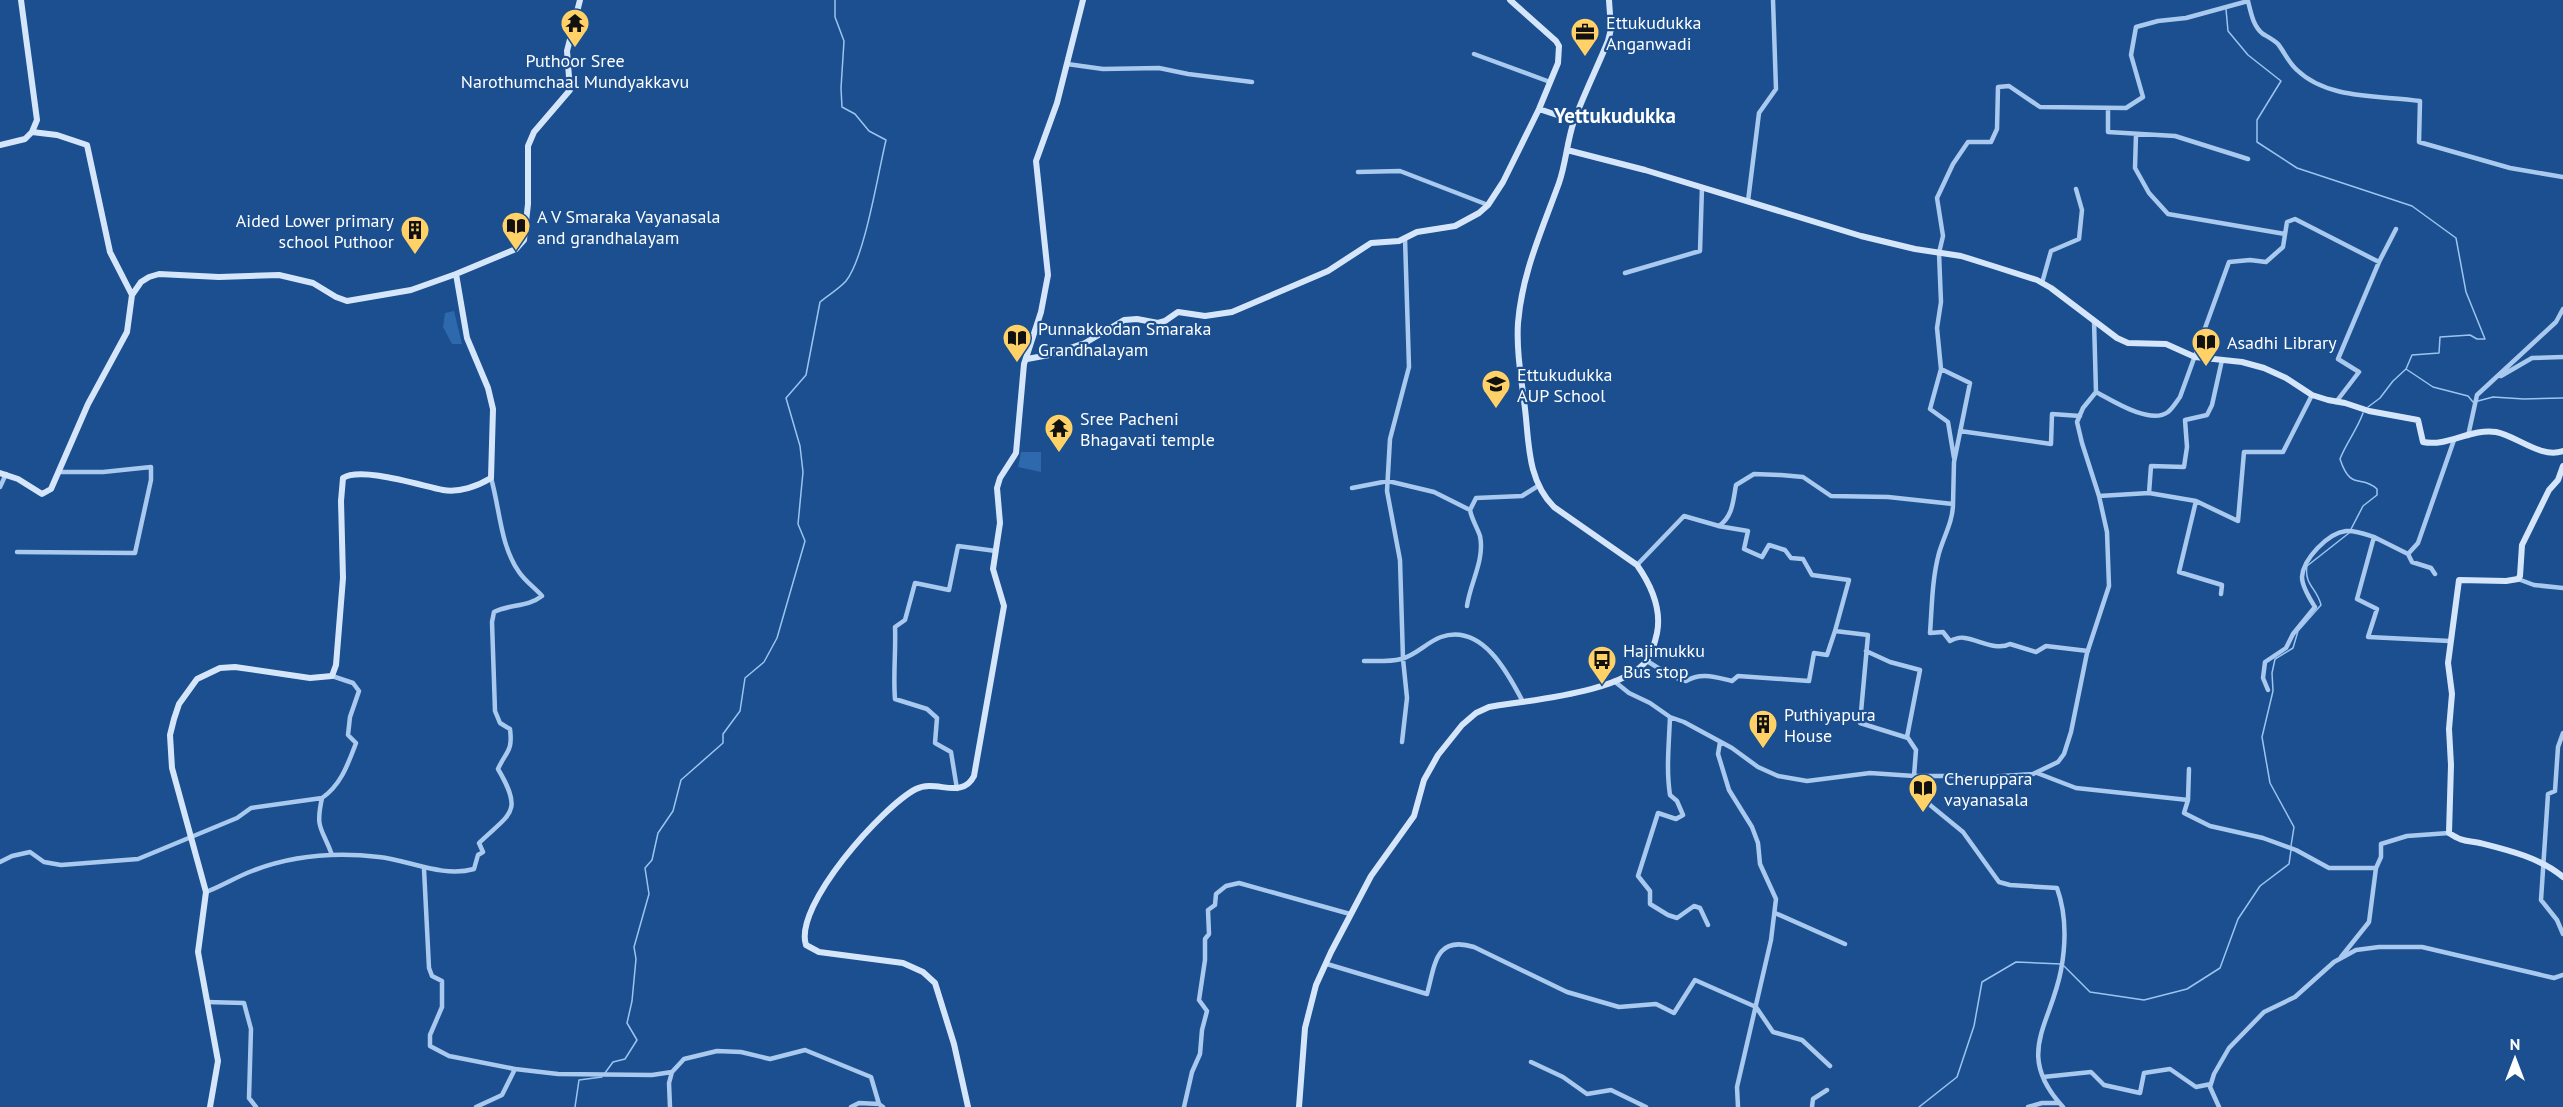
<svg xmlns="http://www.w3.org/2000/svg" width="2563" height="1107" viewBox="0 0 2563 1107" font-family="'PT Sans',sans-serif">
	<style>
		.green { fill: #2e69ad }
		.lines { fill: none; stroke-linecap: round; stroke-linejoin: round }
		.stream { stroke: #9cc4f0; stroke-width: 1.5 }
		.street { stroke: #a9c9ee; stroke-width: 4.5 }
		.secondary { stroke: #d6e6fa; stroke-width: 6 }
		.labels { text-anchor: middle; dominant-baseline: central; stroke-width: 4.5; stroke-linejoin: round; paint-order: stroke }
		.poi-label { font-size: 18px; fill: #fff; stroke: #1b4f8f; text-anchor: start }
		.quarter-label { font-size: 21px; font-weight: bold; fill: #fff; stroke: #1b4f8f }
	</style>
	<rect width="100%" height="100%" fill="#1b4f8f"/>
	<path class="green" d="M454 311 462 344H452L443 327 445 313Z
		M1021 452H1041V472L1018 467Z"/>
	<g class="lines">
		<path class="stream" d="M2226 9 2228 31 2248 55 2281 81 2257 120V142L2297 168 2412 206 2456 238 2466 292 2485 339H2477L2470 335 2440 337 2439 353 2412 355 2406 369 2393 381 2380 398 2368 407
			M2406 369 2433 387 2468 396 2473 402
			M2478 401 2493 397 2524 399 2563 398
			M2291 846 2294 827 2270 783 2262 737 2273 691 2272 673 2275 659 2293 648 2298 631 2321 605C2317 588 2304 585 2307 566L2349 533 2363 506 2377 495V489C2361 474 2351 492 2340 459 2346 443 2357 430 2363 413
			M2064 966 2090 992 2144 1000 2187 989 2220 968 2238 919 2260 886 2289 864 2291 850
			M605 1073 613 1062 625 1059 637 1040 627 1023 632 1001 636 959 634 947 649 894 645 868 652 860 658 833 673 811 681 780 723 743V734L740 711 745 678 764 662 777 638 805 541 798 524 803 472 800 446 786 398 806 375 820 302C828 295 839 289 846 281 865 257 878 173 886 140L869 131 855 114 842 107 841 88 844 41 835 17V0
			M575 1107 579 1080 602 1077
			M1919 1107 1957 1077 1974 1026 1982 982 2016 962 2061 964"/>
		<path class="street" d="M1474 54 1550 82
			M1067 64 1103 69 1159 68 1188 74 1252 82
			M2108 108V132L2175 136 2248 159
			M2136 134 2135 168 2149 193 2168 214 2285 234
			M1358 172 1400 171 1488 205
			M1748 201 1759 113 1776 89 1773 0
			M1625 273 1700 251 1702 187
			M2042 283 2051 251 2079 239 2082 210 2076 189
			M1941 369 1930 409 1948 422 1954 458
			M2501 376 2532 358 2563 357
			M2096 392C2113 401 2150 425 2168 412 2173 408 2177 401 2180 397L2229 262 2250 260 2266 262 2283 247 2287 222 2295 219 2379 262 2396 229
			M2336 402 2359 372 2338 359 2379 262
			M1960 431 2051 444 2052 414 2080 416
			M2468 436 2477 395 2556 322 2563 309
			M0 487 6 474
			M1352 488 1388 481 1434 492 1470 510 1476 498 1522 496 1538 486
			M2149 493 2196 501 2179 572 2222 585 2221 594
			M2099 496 2149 493 2151 466 2184 467 2187 447 2185 420 2207 415 2212 405 2222 360
			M2196 501 2238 521 2244 452H2283L2312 395
			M1953 504C1953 521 1944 536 1939 553 1932 579 1932 606 1930 633L1943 632 1950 641C1954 639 1961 637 1965 638 1979 640 1996 651 2010 644L2036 652 2046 646 2088 651
			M1718 526 1748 531 1744 549 1762 557 1769 545 1785 550 1791 558 1803 559 1812 575 1849 580 1835 631
			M17 552 135 553 151 480V467L103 472H59
			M2408 554 2412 562 2431 568 2435 574
			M1637 565 1684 516 1719 526C1733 516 1733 501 1736 485L1754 474 1781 475 1803 477 1831 496 1888 497 1953 504 1954 462 1970 383 1941 369 1937 328 1941 302 1939 253 1943 236 1937 198 1953 164 1968 142H1991L1997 129 1998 87 2009 86 2040 107 2126 108 2143 97 2131 55 2136 27 2158 21 2186 18 2248 1C2251 13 2253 26 2263 34 2268 37 2274 40 2278 44 2285 53 2288 62 2297 70 2328 100 2380 95 2420 101L2419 142 2510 168 2563 177
			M2518 579 2534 585 2563 588
			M1467 606C1470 583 1485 560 1480 536 1477 527 1472 520 1470 510
			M2450 641 2368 637 2377 609 2357 599 2374 537 2408 554 2418 543 2454 440
			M1866 651 1890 662 1920 670 1907 737
			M1364 661C1376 661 1389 662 1401 659 1415 656 1427 642 1441 637 1482 623 1508 673 1523 702
			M1614 681 1629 693 1650 703 1670 717 1684 722 1732 748 1758 767 1778 776 1807 781 1870 773 1914 776 1916 750 1908 738 1860 723 1868 635 1835 631 1827 655 1814 653 1809 681 1738 676 1732 681C1715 677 1701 672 1686 681L1671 676 1647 661
			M2268 690 2263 678 2265 662 2286 648 2293 634 2315 607C2310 599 2302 587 2302 577 2303 559 2328 533 2346 531 2355 530 2365 534 2374 537
			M1670 717C1669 744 1666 769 1670 795L1677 801 1683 815 1676 819 1658 813 1638 876 1650 891V904L1668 915 1677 918 1694 906 1700 908 1708 925
			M2563 733 2558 747 2555 791 2548 794 2541 900 2557 920 2563 934
			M1402 742 1407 698 1403 659 1400 560 1387 491 1390 439 1409 367 1405 238
			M1720 742 1718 754 1729 790 1752 827 1758 843 1760 864 1776 899 1771 940 1737 1087 1738 1107
			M2037 773 2076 788 2188 800 2189 769
			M957 789 951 752 935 743 937 718 927 709 895 699C893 675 896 652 895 627L905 620 915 583 949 590 958 546 996 551
			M2188 800 2184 813 2210 826 2263 838 2296 850 2329 868H2376L2381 857V844L2407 836 2449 833
			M332 855C322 827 315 830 322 798 341 785 348 764 356 743L348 735 350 717 359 691 353 683 332 676
			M0 862 12 856 30 852 44 862 61 865 138 859 237 818 251 808 322 798
			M424 869 429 968 432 976 442 981V1007L430 1035V1046L449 1056 515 1069
			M206 892C222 886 236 877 252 871 293 855 336 852 379 857 409 860 442 878 474 869L478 855 483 852 479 843C510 813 524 813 498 769 506 751 513 752 510 729L500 723 495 711 492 622 494 612C510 604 528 607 542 596 535 588 525 581 519 572 500 545 500 509 491 478
			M1775 913 1845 944
			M2341 957 2369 922 2376 868
			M1327 964 1427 994C1435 965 1435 935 1474 947L1567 992 1619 1007 1656 1004 1674 1013 1695 980 1756 1007 1773 1032 1802 1040 1830 1066
			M207 1002 244 1003 251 1029 249 1098 256 1107
			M1531 1062 1563 1077 1587 1094 1611 1090 1646 1107
			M2043 1077 2091 1072 2104 1085 2140 1093 2144 1073 2170 1069 2196 1087 2211 1084
			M476 1107 502 1095 515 1069 558 1074 652 1075 672 1072 684 1059 717 1051 741 1052 770 1059 805 1050 871 1077 879 1104 883 1107
			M670 1107 669 1083 672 1072
			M851 1107 859 1103 879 1104
			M1184 1107 1192 1072 1200 1054 1202 1030 1207 1011 1199 1000 1205 960V939L1209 934 1208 910 1215 905 1216 894 1226 886 1239 883 1350 914
			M1812 1107 1813 1099 1827 1090
			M2028 1107 2042 1103H2059
			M2063 1107C2014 1054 2051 1025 2061 970 2066 943 2066 913 2057 888L2010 885 1999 882 1963 832 1930 805 1914 776H1953L1971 778 2033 774 2058 762 2064 754 2071 732 2087 653 2109 586 2107 532 2099 496 2082 443 2077 422 2083 408 2096 392 2094 320
			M2219 1107 2210 1087 2214 1074 2229 1048 2264 1012 2295 997 2334 962 2356 950 2379 947H2422L2554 978 2563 975"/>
		<path class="secondary" d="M21 0 37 120 32 132 57 135 87 145 110 252 132 295
			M1539 109 1575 121
			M0 145 25 139 32 132
			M1567 150 1645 170 1861 236 1915 249 1961 256 1993 266 2037 280 2051 288 2117 338 2128 343 2166 344 2195 357 2242 362 2264 368 2286 378 2312 395 2328 400 2345 403 2369 411 2418 420 2423 442C2448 447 2471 428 2496 432 2517 436 2541 459 2563 451
			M1027 359 1049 355 1085 343 1124 320 1137 319 1158 323 1165 321 1178 312 1205 316 1232 312 1328 271 1371 243 1399 241 1417 232 1455 226 1479 213 1488 205 1503 182 1539 109 1558 63 1559 46 1556 41 1510 0
			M2563 466 2558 480 2549 490 2522 545 2520 576 2518 579 2506 581 2459 580 2448 663 2452 694 2449 729 2451 765 2449 833C2463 842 2464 840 2480 843 2508 850 2541 858 2563 877
			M0 473 18 479 42 494 51 489 88 404 127 332 132 295 141 282 149 277 159 274 219 277 279 275 313 283 336 297 347 301 411 290 456 274
			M210 1107 218 1061 198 952 206 892 172 768 170 735 174 719 179 704 197 679 220 668 235 667 310 678 332 676 336 665 343 578 341 501 343 478C361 466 422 486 443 490 459 493 478 486 491 478L493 409 488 388 467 338 456 274 516 249 524 240 528 204V146L534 132 570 90 567 51 580 0
			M968 1107 954 1044 935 983 923 972 903 963 819 952 806 945C793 906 883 806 916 789 936 779 962 800 974 776L1004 606 993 569 1000 523 997 488 1000 478 1016 453 1024 364 1041 312 1048 275 1036 161 1057 103 1083 0
			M1299 1107 1305 1028 1316 985 1331 952 1371 876 1414 816 1424 780 1438 755 1462 725 1476 713 1489 707C1528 700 1624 693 1648 659 1653 651 1655 642 1657 633 1662 608 1651 585 1637 565L1554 507C1530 483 1529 451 1526 418 1523 387 1516 354 1518 323 1522 273 1542 230 1559 183 1566 163 1567 141 1574 121 1584 94 1597 68 1608 41L1611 29 1609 0"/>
	</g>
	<defs>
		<g id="temple-pin" transform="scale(1.5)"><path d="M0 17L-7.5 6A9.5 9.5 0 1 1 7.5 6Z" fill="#ffd166" stroke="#1b4f8f"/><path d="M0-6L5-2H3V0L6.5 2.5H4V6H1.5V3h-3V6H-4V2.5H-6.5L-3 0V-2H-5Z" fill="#111"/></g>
		<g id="office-pin" transform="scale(1.5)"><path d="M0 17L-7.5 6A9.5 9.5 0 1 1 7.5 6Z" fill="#ffd166" stroke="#1b4f8f"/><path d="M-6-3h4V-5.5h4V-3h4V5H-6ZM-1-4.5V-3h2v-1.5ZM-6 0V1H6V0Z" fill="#111"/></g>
		<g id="library-pin" transform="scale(1.5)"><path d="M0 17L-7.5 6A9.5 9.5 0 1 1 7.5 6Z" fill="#ffd166" stroke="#1b4f8f"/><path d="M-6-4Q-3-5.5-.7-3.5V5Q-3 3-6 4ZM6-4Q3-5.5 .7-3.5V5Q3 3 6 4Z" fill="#111"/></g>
		<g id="building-pin" transform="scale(1.5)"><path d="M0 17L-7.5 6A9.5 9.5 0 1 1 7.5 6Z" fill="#ffd166" stroke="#1b4f8f"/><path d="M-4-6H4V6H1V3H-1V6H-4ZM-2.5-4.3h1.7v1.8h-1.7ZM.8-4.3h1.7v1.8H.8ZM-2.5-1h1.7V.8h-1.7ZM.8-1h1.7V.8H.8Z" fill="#111"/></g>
		<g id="school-pin" transform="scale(1.5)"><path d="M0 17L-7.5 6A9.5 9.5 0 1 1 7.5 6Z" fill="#ffd166" stroke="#1b4f8f"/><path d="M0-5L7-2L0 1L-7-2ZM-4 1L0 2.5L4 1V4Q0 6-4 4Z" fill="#111"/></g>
		<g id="bus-pin" transform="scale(1.5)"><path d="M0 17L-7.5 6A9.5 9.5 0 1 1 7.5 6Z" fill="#ffd166" stroke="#1b4f8f"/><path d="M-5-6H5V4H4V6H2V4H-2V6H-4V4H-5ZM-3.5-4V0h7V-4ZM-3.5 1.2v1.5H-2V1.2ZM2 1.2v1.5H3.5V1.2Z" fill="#111"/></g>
	</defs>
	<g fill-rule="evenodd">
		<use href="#temple-pin" x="575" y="23"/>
		<use href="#office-pin" x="1585" y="32"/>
		<use href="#library-pin" x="516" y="226"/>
		<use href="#building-pin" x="415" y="230"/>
		<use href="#library-pin" x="1017" y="338"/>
		<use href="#library-pin" x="2206" y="342"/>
		<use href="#school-pin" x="1496" y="384"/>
		<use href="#temple-pin" x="1059" y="428"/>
		<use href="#bus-pin" x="1602" y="660"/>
		<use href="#building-pin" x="1763" y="724"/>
		<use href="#library-pin" x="1923" y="788"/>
	</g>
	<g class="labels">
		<g class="poi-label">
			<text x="1606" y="22">Ettukudukka<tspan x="1606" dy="21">Anganwadi</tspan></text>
			<text x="575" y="60" text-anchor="middle">Puthoor Sree<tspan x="575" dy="21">Narothumchaal Mundyakkavu</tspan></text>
			<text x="537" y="216">A V Smaraka Vayanasala<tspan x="537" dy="21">and grandhalayam</tspan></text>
			<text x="394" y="220" text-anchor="end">Aided Lower primary<tspan x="394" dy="21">school Puthoor</tspan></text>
			<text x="1038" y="328">Punnakkodan Smaraka<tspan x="1038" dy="21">Grandhalayam</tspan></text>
			<text x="2227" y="342">Asadhi Library</text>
			<text x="1517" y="374">Ettukudukka<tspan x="1517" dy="21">AUP School</tspan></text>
			<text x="1080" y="418">Sree Pacheni<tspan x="1080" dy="21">Bhagavati temple</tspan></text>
			<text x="1623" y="650">Hajimukku<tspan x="1623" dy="21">Bus stop</tspan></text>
			<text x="1784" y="714">Puthiyapura<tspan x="1784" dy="21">House</tspan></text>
			<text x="1944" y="778">Cheruppara<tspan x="1944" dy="21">vayanasala</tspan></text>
		</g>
		<g class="quarter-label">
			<text x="1615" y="115">Yettukudukka</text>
		</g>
	</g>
	<g transform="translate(2515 1059)" stroke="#1b4f8f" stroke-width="4.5" paint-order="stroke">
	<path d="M0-4.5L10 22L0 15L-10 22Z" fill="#ffffff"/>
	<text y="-9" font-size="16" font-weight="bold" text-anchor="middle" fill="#ffffff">N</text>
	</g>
</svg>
